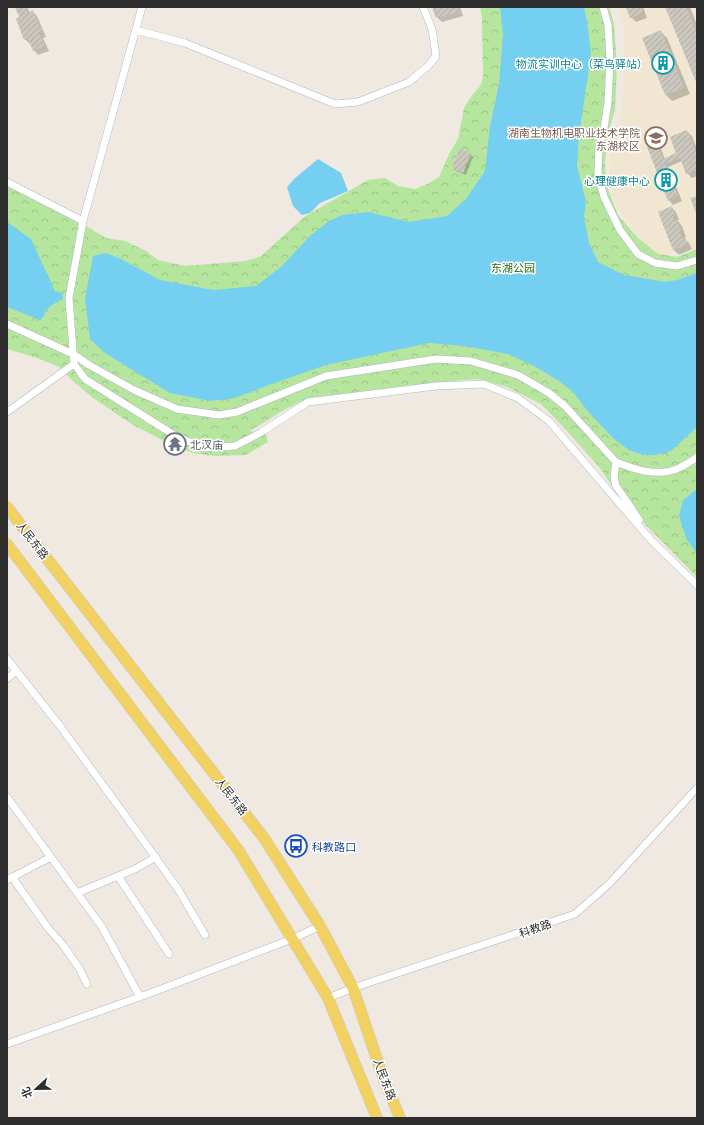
<svg xmlns="http://www.w3.org/2000/svg" width="704" height="1125" viewBox="0 0 704 1125" font-family="Lato,'Noto Sans SC',sans-serif">
	<style>
		.education { fill: #f0e6d1 }
		.park { fill: url(#park-crowns) }
		.water { fill: #75cff0 }
		.shadow { fill: #0003 }
		.building { fill: url(#building-hatch) }
		.lines { fill: none; stroke-linecap: round; stroke-linejoin: round }
		.street-casing { stroke: #b4b7c1; stroke-width: 8 }
		.primary-casing { stroke: #c9c9c9; stroke-width: 12 }
		.street { stroke: #fff; stroke-width: 7 }
		.primary { stroke: #f2d163; stroke-width: 11 }
		.labels { text-anchor: middle; dominant-baseline: central; stroke-width: 3; stroke-linejoin: round; paint-order: stroke }
		.culture-label { font-size: 11px; fill: #0d838f; stroke: #fff; text-anchor: end }
		.education-label { font-size: 11px; fill: #785e54; stroke: #fff; text-anchor: end }
		.park-label { font-size: 11px; fill: #2c6e1b; stroke: #fff }
		.worship-label { font-size: 11px; fill: #5b616d; stroke: #fff; text-anchor: start }
		.street-label { font-size: 11px; fill: #2e2e2e; stroke: #fff }
		.transit-label { font-size: 11px; fill: #164399; stroke: #fff; text-anchor: start }
	</style>
	<defs>
		<pattern id="park-crowns" width="20" height="18" patternUnits="userSpaceOnUse"><rect width="20" height="18" fill="#b6e59e"/><path d="M2 6a3 3 0 1 1 6 0M12 15a3 3 0 1 1 6 0" fill="none" stroke="#9dc588"/></pattern>
		<pattern id="building-hatch" width="6" height="6" patternUnits="userSpaceOnUse"><rect width="6" height="6" fill="#cbc7bf"/><path d="M-1 1l2-2M0 6l6-6M5 7l2-2" fill="none" stroke="#afaba4"/></pattern>
	</defs>
	<rect width="100%" height="100%" fill="#efe9e1"/>
	<path class="education" d="M618 7H697V250L655 255 629 226 612 194 609 164 622 111 625 55 624 26Z"/>
	<path class="park" d="M480 7H609L614 23 617 67 615 110 608 133 605 163 606 184 618 215 638 238 658 254 677 257 697 249V577L625 504 599 467 567 431 541 404 507 387 478 379 439 382 308 398 284 410 250 431 266 435 268 442 246 455 214 456 193 453 176 447 133 425 92 397 74 382 59 367 37 358 7 349V183L45 202 106 238 125 241 146 251 158 260 185 266 245 261 260 257 304 217 368 180 385 178 398 186 415 189 429 183 439 177 449 154 458 139 464 108 470 98 481 85 483 76 482 17Z"/>
	<path class="water" d="M500 7H584L587 21 591 53 579 136 577 166 586 202 584 216 589 243 598 262 624 275 665 282 677 280 697 273V427L672 450 666 453 654 455H643L629 450 615 440 590 414 572 391 559 381 534 366 508 354 464 346 429 343 326 365 269 385 235 398 210 401 170 393 105 353 90 339 85 299 93 256 106 253 119 258 160 280 213 290 256 286 282 266 310 236 329 221 342 215 368 212 409 222 447 216 466 199 485 171 490 126 499 84 503 35Z
		M318 159 341 173 348 191 320 203 310 213 302 215 293 206 287 187 294 179Z
		M7 222 31 239 55 291 62 293 63 299C57 302 50 305 46 311 44 315 44 317 40 320L7 307Z
		M697 489V553L687 540 679 516 683 500Z"/>
	<path class="shadow" d="M16 7H27L30 13 33 12 37 16 46 37 43 38 49 51 38 55 34 50 31 44H30L25 39 21 18Z
		M433 7H460L463 16 442 22 437 17Z
		M627 7H643L647 18 636 22 631 17Z
		M667 7H690L697 25V83Z
		M660 31 667 38 690 94 672 101 666 95Z
		M687 132 692 136 697 149V176L692 178 687 173 682 161 668 167 682 201 673 205 669 200 656 144 661 149 665 159 677 154Z
		M470 154 473 157 466 175 456 171 453 168Z
		M671 207 676 212 679 220H677L682 226 686 237 684 238 689 243 692 249 679 255 674 250 659 212Z"/>
	<path class="building" d="M15 7H25L28 13 33 10 42 32 39 33 45 46 33 51 28 39 24 40 16 19 19 17Z
		M432 7H458L459 12 436 18Z
		M626 7H641L643 13 630 18Z
		M665 7H686L697 33V82H696Z
		M661 30 684 88 665 95 642 38Z
		M687 130 697 155V170L686 174 680 158 665 164 678 196 675 197V198L668 201 647 147 657 143 663 159 676 153 670 137Z
		M459 149 471 153 463 173 452 169Z
		M697 196V215L690 198Z
		M672 206 675 215 673 216 675 221 677 220 682 232 680 233 682 239 685 237 687 245 673 250 658 212Z"/>
	<g class="lines">
		<g class="street-casing">
			<path id="street" d="M142 7 83 221 69 298 74 364 85 379 174 435 203 448 235 446 260 433 308 402 436 386 484 384 518 398 549 421 650 539
				M603 7 608 25 610 59 608 103 604 128 599 146 598 173 604 197 620 230 638 254 655 263 677 266 697 260
				M136 30 185 43 335 104 358 102 409 82 428 66 436 56 432 29 423 7
				M7 182 83 221
				M7 324 73 354 89 365 134 390 177 409 219 415 237 412 326 376 436 359 471 361 518 375 549 393 565 406 616 462 614 477 616 486 628 503 639 520
				M7 412 74 364
				M616 462C636 470 660 478 681 467 686 464 692 461 697 457
				M648 536 650 539 697 585
				M7 659 60 726 135 829 178 889 205 935
				M7 679 16 671
				M7 797 102 927 140 997
				M118 876 169 954
				M12 877 48 928 63 945 79 968 87 984
				M7 880 51 857
				M77 893 135 869 156 857
				M328 998 353 988 575 914 609 884 697 788
				M7 1044 148 994 292 939 320 926"/>
		</g>
		<g class="primary-casing">
			<path id="primary" d="M7 507 264 838 320 926 353 988 383 1077 400 1118
				M7 544 239 851 328 998 377 1118"/>
		</g>
		<use href="#street" class="street"/>
		<use href="#primary" class="primary"/>
	</g>
	<defs>
		<g id="building-ring" transform="scale(1.15)"><circle r="9.5" fill="#fff" stroke="#0f9aa8" stroke-width="1.5"/><path d="M-4-6H4V6H1V3H-1V6H-4ZM-2.5-4.3h1.7v1.8h-1.7ZM.8-4.3h1.7v1.8H.8ZM-2.5-1h1.7V.8h-1.7ZM.8-1h1.7V.8H.8Z" fill="#0f9aa8"/></g>
		<g id="university-ring" transform="scale(1.15)"><circle r="9.5" fill="#fff" stroke="#8d6e63" stroke-width="1.5"/><path d="M0-5L7-2L0 1L-7-2ZM-4 1L0 2.5L4 1V4Q0 6-4 4Z" fill="#8d6e63"/></g>
		<g id="temple-ring" transform="scale(1.15)"><circle r="9.5" fill="#fff" stroke="#6b7280" stroke-width="1.5"/><path d="M0-6L5-2H3V0L6.5 2.5H4V6H1.5V3h-3V6H-4V2.5H-6.5L-3 0V-2H-5Z" fill="#6b7280"/></g>
		<g id="bus-ring" transform="scale(1.15)"><circle r="9.5" fill="#fff" stroke="#1a4fb4" stroke-width="1.5"/><path d="M-5-6H5V4H4V6H2V4H-2V6H-4V4H-5ZM-3.5-4V0h7V-4ZM-3.5 1.2v1.5H-2V1.2ZM2 1.2v1.5H3.5V1.2Z" fill="#1a4fb4"/></g>
	</defs>
	<g fill-rule="evenodd">
		<use href="#building-ring" x="663" y="63"/>
		<use href="#university-ring" x="656" y="138"/>
		<use href="#building-ring" x="666" y="180"/>
		<use href="#temple-ring" x="175" y="444"/>
		<use href="#bus-ring" x="296" y="846"/>
	</g>
	<g class="labels">
		<g class="culture-label">
			<text x="648" y="63">物流实训中心（菜鸟驿站）</text>
			<text x="650" y="180">心理健康中心</text>
		</g>
		<g class="education-label">
			<text x="640" y="132">湖南生物机电职业技术学院<tspan x="640" dy="13">东湖校区</tspan></text>
		</g>
		<g class="park-label">
			<text x="513" y="267">东湖公园</text>
		</g>
		<g class="worship-label">
			<text x="190" y="444">北汊庙</text>
		</g>
		<g class="street-label">
			<text transform="translate(33 540) rotate(52)">人民东路</text>
			<text transform="translate(232 796) rotate(52)">人民东路</text>
			<text transform="translate(535 928) rotate(-19)">科教路</text>
			<text transform="translate(385 1079) rotate(69)">人民东路</text>
		</g>
		<g class="transit-label">
			<text x="312" y="846">科教路口</text>
		</g>
	</g>
	<rect width="704" height="1125" fill="none" stroke="#2e2e2e" stroke-width="16"/>
	<g transform="translate(36 1089) rotate(248)" stroke="#ffffff" stroke-width="3" paint-order="stroke">
	<path d="M0-3L7 15L0 10L-7 15Z" fill="#2e2e2e"/>
	<text y="-6" font-size="11" font-weight="bold" text-anchor="middle" fill="#2e2e2e">北</text>
	</g>
</svg>
